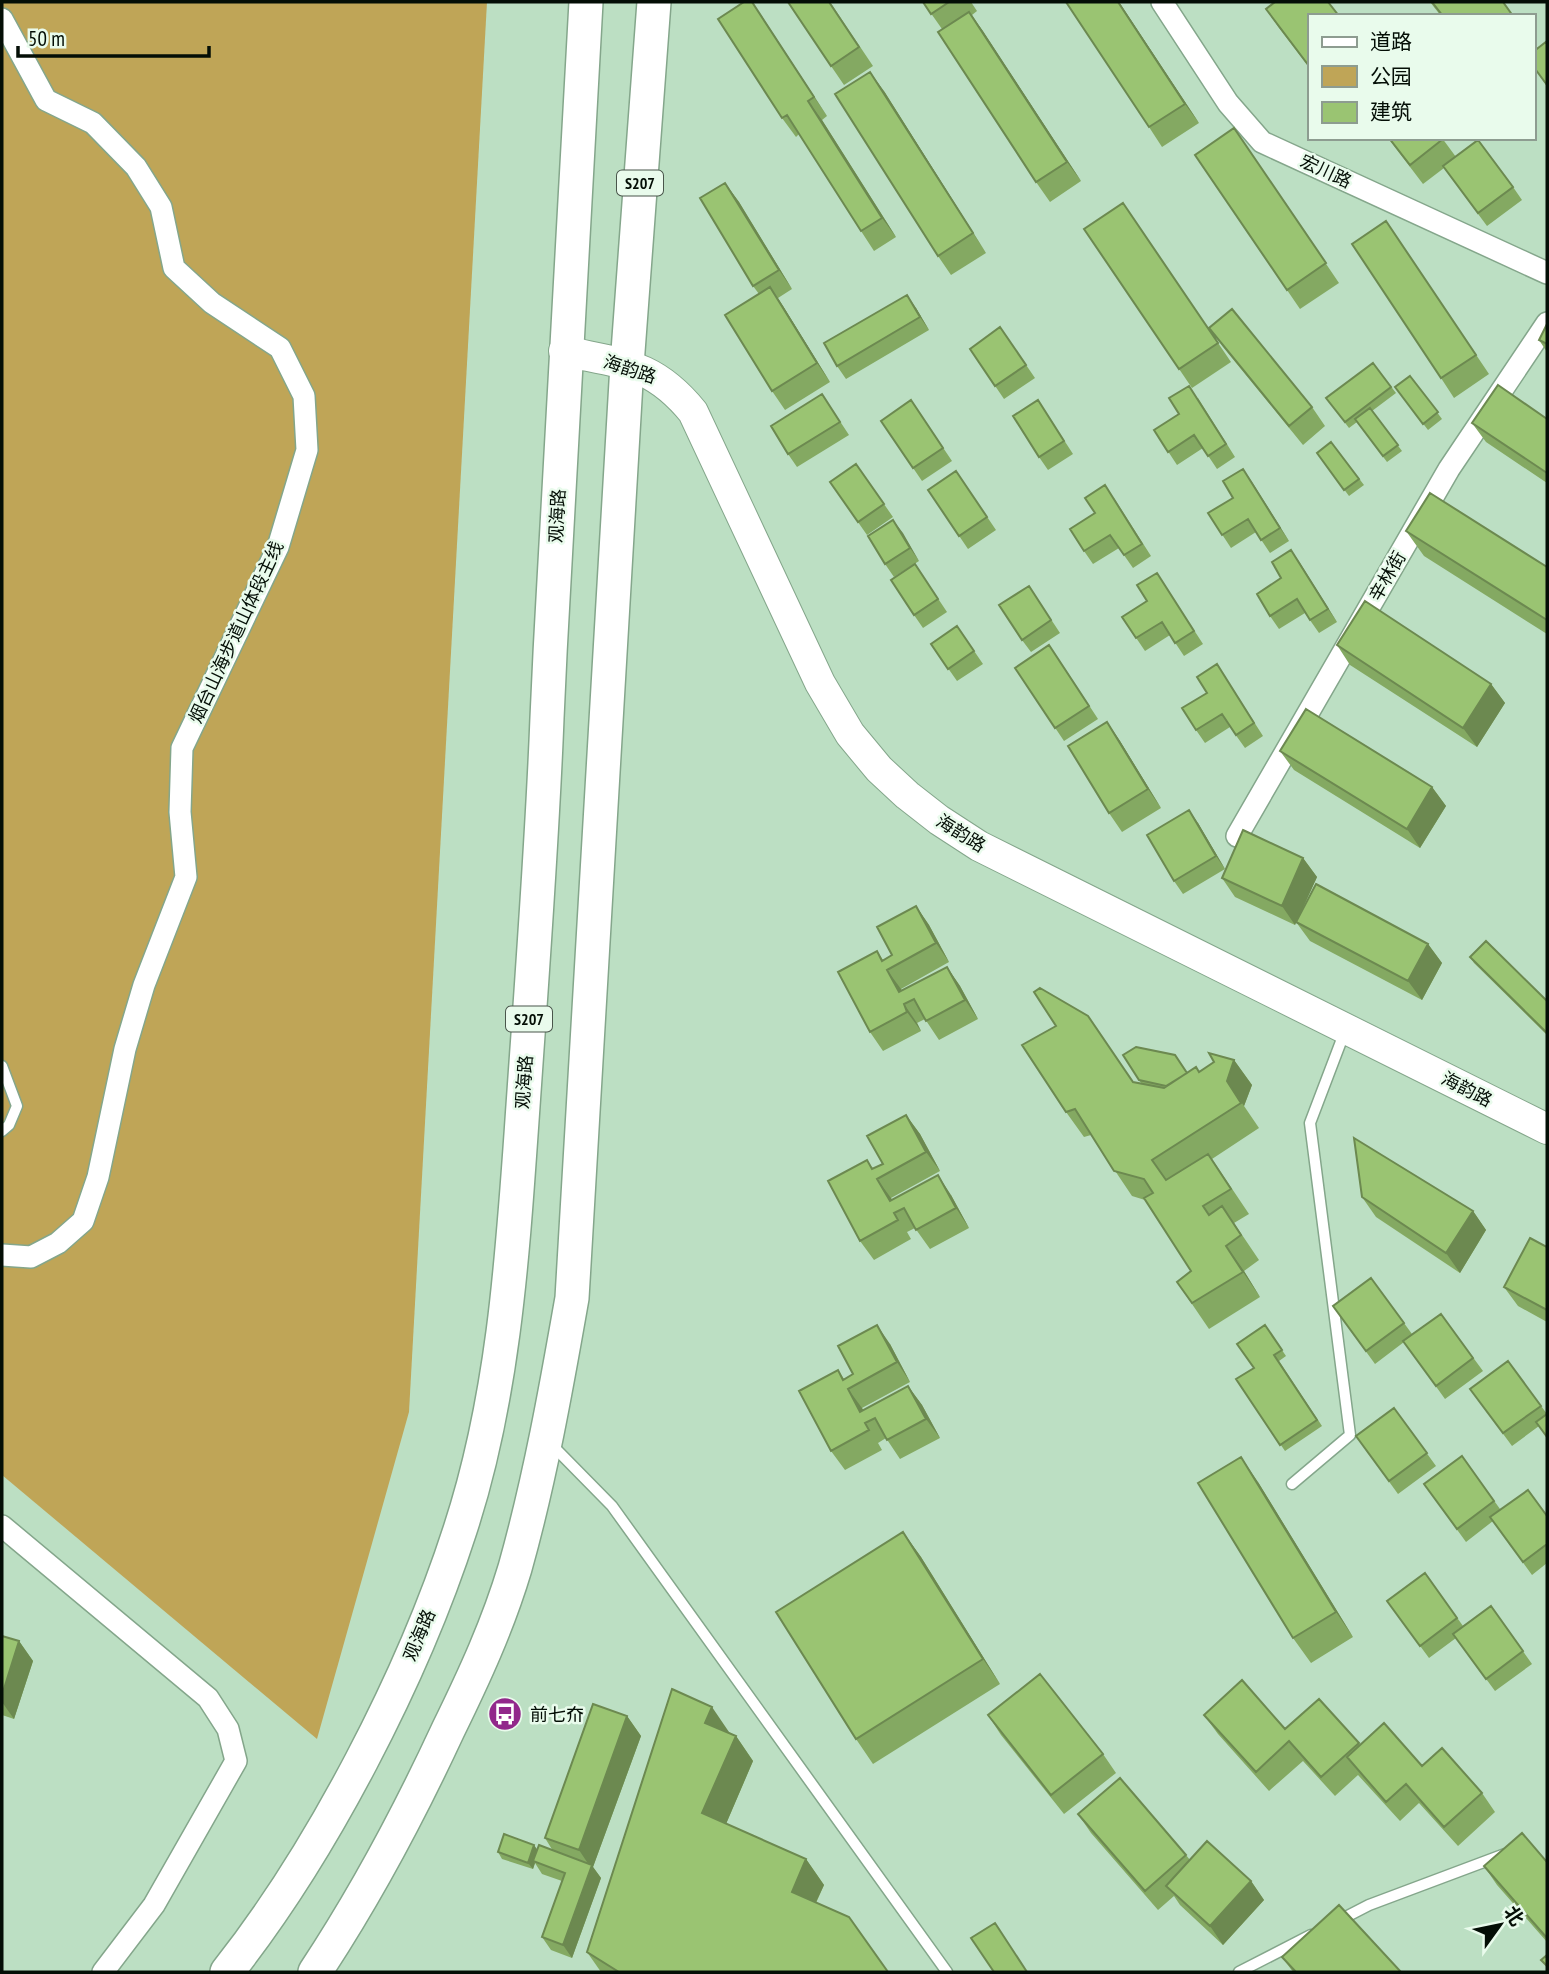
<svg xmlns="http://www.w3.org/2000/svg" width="1549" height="1974" viewBox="0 0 1549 1974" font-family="'PT Sans Narrow','Noto Sans SC',sans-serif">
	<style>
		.green { fill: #bfa557 }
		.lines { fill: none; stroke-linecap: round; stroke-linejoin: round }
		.lane-casing { stroke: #84a68b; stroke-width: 13 }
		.street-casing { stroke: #84a68b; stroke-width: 24 }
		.secondary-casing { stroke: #84a68b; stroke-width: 32 }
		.primary-casing { stroke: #84a68b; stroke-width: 36 }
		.lane { stroke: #fff; stroke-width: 10 }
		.street { stroke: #fff; stroke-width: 21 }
		.secondary { stroke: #fff; stroke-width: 30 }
		.primary { stroke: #fff; stroke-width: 33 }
		.wall { fill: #84a962 }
		.shaded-wall { fill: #6c8950 }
		.building { fill: #9ac472; stroke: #6c8950; stroke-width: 2 }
		.labels { text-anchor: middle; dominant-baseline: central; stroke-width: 5; stroke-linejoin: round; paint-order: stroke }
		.shield { fill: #e9fbec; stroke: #49554b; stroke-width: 2 }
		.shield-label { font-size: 16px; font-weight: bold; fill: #040e06 }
		.street-label { font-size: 18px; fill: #040e06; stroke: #e9fbec }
		.poi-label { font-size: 18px; fill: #040e06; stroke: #e9fbec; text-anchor: start }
	</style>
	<rect width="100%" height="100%" fill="#bcdfc3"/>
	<path class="green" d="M2 2H487L409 1412 317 1739 2 1475Z"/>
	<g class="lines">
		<g class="lane-casing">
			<path id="lane" d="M2 1066 17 1106 9 1125 2 1131
				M552 1445 612 1506 947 1972
				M1292 1484 1350 1435 1310 1123 1345 1031
				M1338 1921 1369 1905 1505 1854
				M1239 1972 1311 1935"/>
		</g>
		<g class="street-casing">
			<path id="street" d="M1162 2 1228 103 1262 142 1547 273
				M2 19 46 100 93 123 136 167 161 207 174 268 212 303 280 348 304 396 307 450 278 547 182 748 180 812 186 877 144 985 125 1049 98 1177 83 1221 58 1243 31 1257 2 1255
				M1237 836 1449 469 1547 323
				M2 1526 208 1698 228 1729 236 1761 154 1905 103 1972"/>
		</g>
		<g class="secondary-casing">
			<path id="secondary" d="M564 351C622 364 653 363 693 412L820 683 850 734 879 769 907 795 939 820 979 846 1547 1129"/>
		</g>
		<g class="primary-casing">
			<path id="primary" d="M227 1972C322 1852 413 1676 460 1530 505 1393 513 1248 523 1106 532 976 542 847 547 718 558 479 571 240 586 2
				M315 1972C366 1895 409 1814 448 1730 474 1677 498 1625 515 1568 540 1479 556 1389 572 1298L627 365 654 2"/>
		</g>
		<use href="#lane" class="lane"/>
		<use href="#street" class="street"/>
		<use href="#secondary" class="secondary"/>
		<use href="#primary" class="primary"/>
	</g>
	<path class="wall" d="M752 2 827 116 822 120 896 237 874 251 861 231 799 134 796 137 782 118Z
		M830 2 873 66 844 85 831 66Z
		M923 2H971L977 11 972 15 1081 181 1050 202 1036 182 942 29Z
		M1119 2 1199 123 1162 147 1149 127Z
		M1430 2H1503L1513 16H1441Z
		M1266 9 1309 16V67L1279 28Z
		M1547 41V86L1533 66V43L1537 48Z
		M884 91 986 253 951 275 938 256Z
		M1234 128 1339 283 1300 309 1287 290Z
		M1388 138H1442L1456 157 1513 187 1522 200 1487 226 1444 168 1423 184Z
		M725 183 739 202 792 289 778 298 830 382 785 410 772 391 759 294 753 286Z
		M1123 203 1231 362 1192 388 1084 229Z
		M1386 221 1489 374 1454 398 1441 378Z
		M916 308 929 330 846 379 837 366Z
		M1547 324V352L1539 340Z
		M1000 327 1035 378 1004 399 970 349Z
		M1209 328 1312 407 1325 426 1303 445 1223 347Z
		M1373 363 1396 393 1372 411 1402 451 1387 462 1357 422 1349 428 1326 398Z
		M1410 376 1442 419 1428 430 1395 387Z
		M822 394 849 435 797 467 788 454Z
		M1198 398 1235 457 1217 469 1203 448 1177 465 1154 430 1179 414Z
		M911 400 952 461 922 481 881 421Z
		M1038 400 1073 454 1048 470 1039 457Z
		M1547 419V483L1486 442 1472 423Z
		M1331 442 1364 485 1349 496 1317 453Z
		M856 464 893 517 867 535 830 482Z
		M1243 469 1289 541 1270 553 1256 532 1231 548 1208 513 1233 498Z
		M956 471 996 530 968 549 928 490Z
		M1114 498 1151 556 1133 568 1119 548 1093 564 1084 551 1095 513Z
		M893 520 919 561 894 577 885 564Z
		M1406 531 1547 567V634L1424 556Z
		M1291 550 1337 622 1319 633 1305 613 1279 629 1270 616Z
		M915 564 947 612 923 628 914 615Z
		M1157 573 1203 644 1184 656 1170 635 1145 651 1122 617 1147 601Z
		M1029 586 1060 633 1031 652 1022 640Z
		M957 626 983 664 957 681 931 644Z
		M1337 645 1491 684 1505 703 1477 747 1350 665Z
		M1058 658 1098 719 1064 741 1015 668Z
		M1217 664 1263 736 1245 748 1230 727 1205 743 1196 730Z
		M1107 722 1120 741 1161 808 1122 832 1109 813Z
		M1280 751 1432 787 1446 806 1420 848 1294 770Z
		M1198 823 1225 869 1183 894 1174 881Z
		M1303 858 1317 877 1297 921 1428 944 1442 963 1422 1000 1310 941 1296 922 1295 925 1235 897 1222 878Z
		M916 906 929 925 949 962 901 989 902 991 947 967 960 986 978 1019 939 1040 925 1019 917 1023 921 1031 883 1051 870 1032 877 951 883 960 892 955Z
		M1470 957 1547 1001V1035L1474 963Z
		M1123 1055 1187 1073 1199 1072 1234 1060 1252 1085 1244 1106 1259 1128 1212 1159 1249 1214 1234 1223 1259 1260 1244 1271 1260 1297 1209 1329 1177 1282 1191 1271 1145 1200 1132 1196 1091 1135 1084 1137 1066 1112 1133 1082 1141 1083Z
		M906 1115 920 1134 940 1171 891 1198 892 1200 951 1195 969 1228 930 1249 915 1228 907 1232 911 1239 874 1260 860 1241 867 1160 873 1169 883 1164Z
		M1362 1197 1473 1211 1486 1230 1460 1273 1376 1217Z
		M1547 1247V1322L1518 1306 1504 1287Z
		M1371 1278 1412 1334 1441 1314 1483 1371 1445 1399 1404 1342 1375 1364 1333 1306Z
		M1265 1325 1286 1356 1279 1361 1322 1426 1285 1451 1236 1379 1254 1368Z
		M890 1344 910 1382 862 1408 863 1410 908 1386 922 1405 940 1438 900 1459 886 1438 878 1443 882 1450 845 1470 831 1451 838 1370 844 1379 853 1374Z
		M1508 1361 1547 1414 1539 1426 1512 1446 1470 1389Z
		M1394 1408 1436 1466 1398 1494 1356 1436Z
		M1462 1456 1500 1509 1547 1516V1563L1532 1575 1493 1521 1466 1542 1424 1484Z
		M1258 1482 1353 1637 1311 1663 1293 1638Z
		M903 1532 921 1557 1000 1684 873 1764 856 1739Z
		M1425 1573 1463 1626 1491 1606 1532 1664 1495 1691 1456 1638 1429 1658 1387 1601Z
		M2 1636 19 1641 33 1661 14 1719 2 1715Z
		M1319 1699 1360 1745 1422 1766 1482 1793 1495 1812 1458 1846 1419 1803 1400 1821 1358 1775 1335 1796 1303 1761 1269 1791 1218 1734 1204 1715 1285 1729Z
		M988 1715 1103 1754 1116 1773 1064 1814 1001 1735Z
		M627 1716 641 1736 593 1867 601 1878 572 1958 551 1950 542 1937 562 1881 542 1874 535 1863 533 1869 502 1859 498 1852 537 1850 553 1851 545 1838Z
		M729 1732 736 1736 753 1761 726 1824 806 1859 824 1885 816 1903 888 1972H601L587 1952Z
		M1078 1814 1186 1855 1190 1860 1251 1881 1264 1900 1223 1945 1180 1905 1174 1896 1158 1910 1091 1833Z
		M1547 1862V1942L1497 1885 1484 1866Z
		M1282 1957 1401 1972H1293Z"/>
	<path class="shaded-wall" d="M752 2 763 18 827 116 814 97Z
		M1118 2H1119L1199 123 1185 104Z
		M969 12 983 31 1081 181 1067 162Z
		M870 72 884 91 986 253 973 233Z
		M808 101 822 120 896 237 882 218Z
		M725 183 739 202 792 289 779 270Z
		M770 287 783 306 830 382 817 363Z
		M907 295 916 308 929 330 920 317Z
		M1243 469 1252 482 1289 541 1280 528Z
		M893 520 903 533 919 561 910 548Z
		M1291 550 1300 563 1337 622 1328 609Z
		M1491 684 1505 703 1477 747 1463 728Z
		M1107 722 1120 741 1161 808 1148 789Z
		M1432 787 1446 806 1420 848 1407 829Z
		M1189 810 1198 823 1225 869 1216 856Z
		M1303 858 1317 877 1295 925 1282 906Z
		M916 906 929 925 949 962 936 943Z
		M1428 944 1442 963 1422 1000 1408 981Z
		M947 967 960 986 978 1019 965 1000Z
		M887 970 901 989 908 1002 899 992Z
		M904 1004 917 1023 921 1031 907 1012Z
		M1234 1060 1252 1085 1244 1106 1259 1128 1227 1081Z
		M906 1115 920 1134 940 1171 926 1152Z
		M938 1175 951 1195 969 1228 956 1208Z
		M877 1179 891 1198 898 1211 890 1201Z
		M1473 1211 1486 1230 1460 1273 1446 1253Z
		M1226 1246 1244 1271 1260 1297 1243 1272Z
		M877 1325 890 1344 910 1382 897 1362Z
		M908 1386 922 1405 940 1438 926 1419Z
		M848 1389 862 1408 869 1421 860 1412Z
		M1241 1457 1258 1482 1353 1637 1336 1612Z
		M903 1532 921 1557 1000 1684 983 1659Z
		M19 1641 33 1661 14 1719 2 1702V1695Z
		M712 1707 729 1732 723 1748 705 1723Z
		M627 1716 641 1736 593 1867 601 1878 572 1958 563 1945 591 1868 579 1850Z
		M736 1736 753 1761 720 1838 702 1813Z
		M534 1845 539 1852 533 1861 535 1863 533 1869 528 1863Z
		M806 1859 824 1885 809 1917 792 1892Z
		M1251 1881 1264 1900 1223 1945 1210 1926Z"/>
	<path class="building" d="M744 2H752L814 97 808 101 882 218 861 231 787 115 782 118 718 19Z
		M788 2H829L859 47 831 66Z
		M923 2H949L931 14Z
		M1066 2H1118L1185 104 1149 127Z
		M1275 2H1328L1339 16H1309V66L1266 9Z
		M1432 2H1503L1513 16H1443Z
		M969 12 1067 162 1036 182 938 32Z
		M1547 41V85L1533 66V52Z
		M870 72 973 233 938 256 835 94Z
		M1234 128 1326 263 1287 290 1195 155Z
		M1389 138H1442L1443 139 1410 165Z
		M1478 140 1513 187 1478 213 1443 166Z
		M725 183 779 270 753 286 700 198Z
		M1123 203 1218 343 1179 369 1084 229Z
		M1386 221 1476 355 1441 378 1352 244Z
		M770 287 817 363 772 391 725 315Z
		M907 295 920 317 837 366 824 343Z
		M1232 309 1312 407 1289 426 1209 328Z
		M1547 324V344L1539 340Z
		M1000 327 1026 365 995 386 970 349Z
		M1373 363 1391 387 1345 422 1326 398Z
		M1410 376 1438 412 1423 424 1395 387Z
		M1498 385 1547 419V473L1472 423Z
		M1189 386 1226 444 1208 456 1194 435 1168 452 1154 430 1179 414 1169 398Z
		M822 394 840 422 788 454 771 426Z
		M911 400 943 448 913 468 881 421Z
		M1038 400 1064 441 1039 457 1013 416Z
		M1370 408 1398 445 1383 456 1355 419Z
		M1331 442 1359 479 1344 490 1317 453Z
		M856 464 884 504 858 522 830 482Z
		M1243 469 1280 528 1261 540 1248 519 1222 535 1208 513 1233 498 1223 481Z
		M956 471 987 517 959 536 928 490Z
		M1105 485 1142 544 1124 555 1110 535 1084 551 1070 529 1095 513 1085 498Z
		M1430 493 1547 567V620L1406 531Z
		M893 520 910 548 885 564 868 536Z
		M1291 550 1328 609 1310 620 1297 599 1270 616 1257 594 1281 578 1272 562Z
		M915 564 938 599 914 615 891 580Z
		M1157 573 1194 631 1175 643 1162 622 1136 638 1122 617 1147 601 1137 585Z
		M1029 586 1051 620 1022 640 999 605Z
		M1365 601 1491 684 1463 728 1337 645Z
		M957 626 974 651 948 669 931 644Z
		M1049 645 1089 706 1055 728 1015 668Z
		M1217 664 1254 723 1236 735 1222 714 1196 730 1182 708 1207 693 1197 677Z
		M1306 709 1432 787 1407 829 1280 751Z
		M1107 722 1148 789 1109 813 1068 746Z
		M1189 810 1216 856 1174 881 1147 835Z
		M1243 830 1303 858 1282 906 1222 878Z
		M1316 884 1428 944 1408 981 1296 922Z
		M916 906 936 943 887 970 899 992 947 967 965 1000 926 1021 914 999 904 1004 907 1012 870 1032 838 972 877 951 882 961 892 955 877 927Z
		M1486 941 1547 1001V1033L1470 957Z
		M1040 988 1088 1016 1133 1082 1164 1088 1196 1067 1199 1072 1214 1062 1209 1053 1234 1060 1227 1081 1241 1103 1152 1160 1166 1180 1208 1154 1231 1189 1203 1206 1209 1215 1222 1206 1241 1235 1226 1246 1243 1272 1192 1303 1177 1282 1191 1271 1144 1198 1153 1193 1144 1179 1114 1171 1075 1109 1066 1112 1022 1045 1056 1026 1034 992Z
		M1136 1047 1175 1055 1187 1073 1166 1086 1139 1080 1123 1055Z
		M906 1115 926 1152 877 1179 890 1201 938 1175 956 1208 916 1230 904 1208 894 1213 898 1220 860 1241 828 1181 867 1160 872 1169 883 1164 867 1136Z
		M1354 1138 1473 1211 1446 1253 1362 1197Z
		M1530 1238 1547 1247V1310L1504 1287Z
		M1371 1278 1404 1323 1366 1351 1333 1306Z
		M1441 1314 1473 1358 1436 1386 1403 1341Z
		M877 1325 897 1362 848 1389 860 1412 908 1386 926 1419 887 1440 875 1418 865 1423 869 1430 831 1451 799 1391 838 1370 843 1380 853 1374 838 1346Z
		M1265 1325 1282 1350 1274 1355 1317 1420 1280 1445 1236 1379 1254 1368 1237 1344Z
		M1508 1361 1541 1406 1503 1433 1470 1389Z
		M1394 1408 1427 1453 1389 1481 1356 1436Z
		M1547 1414V1437L1536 1422Z
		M1462 1456 1494 1501 1457 1529 1424 1484Z
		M1241 1457 1336 1612 1293 1638 1198 1483Z
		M1528 1490 1547 1516V1544L1523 1562 1490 1517Z
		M903 1532 983 1659 856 1739 776 1612Z
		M1425 1573 1457 1618 1420 1646 1387 1601Z
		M1491 1606 1523 1651 1486 1679 1453 1634Z
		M2 1636 19 1641 2 1695Z
		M1040 1674 1103 1754 1051 1795 988 1715Z
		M1242 1680 1285 1729 1319 1699 1359 1743 1321 1777 1289 1741 1256 1772 1204 1715Z
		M672 1689 712 1707 705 1723 736 1736 702 1813 806 1859 792 1892 849 1917 888 1972H619L587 1952Z
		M593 1704 627 1716 579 1850 545 1838Z
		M1384 1723 1422 1766 1442 1748 1482 1793 1444 1827 1406 1784 1386 1802 1347 1757Z
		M1120 1778 1186 1855 1145 1891 1078 1814Z
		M1522 1833 1547 1862V1938L1484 1866Z
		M504 1834 534 1845 528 1863 498 1852Z
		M1207 1841 1251 1881 1210 1926 1166 1886Z
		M539 1845 592 1865 563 1945 542 1937 565 1873 533 1861Z
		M1339 1905 1401 1972H1296L1282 1957Z
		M995 1923 1027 1972H994L971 1938Z
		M1547 1955V1966L1541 1960Z"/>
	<defs>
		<g id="bus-disc" transform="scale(1.75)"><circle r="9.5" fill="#92288b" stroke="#e9fbec"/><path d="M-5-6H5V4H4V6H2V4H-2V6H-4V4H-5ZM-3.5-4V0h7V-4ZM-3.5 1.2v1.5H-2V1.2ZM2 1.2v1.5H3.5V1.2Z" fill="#fff"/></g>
	</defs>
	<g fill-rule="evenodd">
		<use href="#bus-disc" x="505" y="1714"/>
	</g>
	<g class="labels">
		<g class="shield">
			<rect x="617" y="170.5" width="46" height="25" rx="5"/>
			<rect x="506" y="1006.5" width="46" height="25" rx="5"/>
		</g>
		<g class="shield-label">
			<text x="640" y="183">S207</text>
			<text x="529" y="1019">S207</text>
		</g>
		<g class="street-label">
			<text transform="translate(1326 171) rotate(25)">宏川路</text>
			<text transform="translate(630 369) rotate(18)">海韵路</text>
			<text transform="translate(557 516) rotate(-87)">观海路</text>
			<text transform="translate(1387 576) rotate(-60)">辛林街</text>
			<text transform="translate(236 632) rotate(-65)">烟台山海步道山体段主线</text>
			<text transform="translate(961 833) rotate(32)">海韵路</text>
			<text transform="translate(524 1082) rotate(-86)">观海路</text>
			<text transform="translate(1467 1089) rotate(27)">海韵路</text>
			<text transform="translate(419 1635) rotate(-67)">观海路</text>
		</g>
		<g class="poi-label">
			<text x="530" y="1714">前七夼</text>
		</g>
	</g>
	<rect width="1549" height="1974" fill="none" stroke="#040e06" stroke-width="7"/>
	<rect x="1308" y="14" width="228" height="126" fill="#e9fbec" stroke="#8d9c90" stroke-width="2"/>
	<rect x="1322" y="37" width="35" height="10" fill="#ffffff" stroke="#8d9c90" stroke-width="2"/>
	<text x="1370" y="49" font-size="21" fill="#040e06">道路</text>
	<rect x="1322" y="66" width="35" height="21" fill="#bfa557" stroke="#8d9c90" stroke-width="2"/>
	<text x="1370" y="84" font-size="21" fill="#040e06">公园</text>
	<rect x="1322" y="102" width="35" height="21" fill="#9ac472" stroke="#8d9c90" stroke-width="2"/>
	<text x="1370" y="119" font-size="21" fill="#040e06">建筑</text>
	<g transform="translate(1500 1925) rotate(57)" stroke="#e9fbec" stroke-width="5" paint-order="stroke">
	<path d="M0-5L12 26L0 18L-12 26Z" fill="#040e06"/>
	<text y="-10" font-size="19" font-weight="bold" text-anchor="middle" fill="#040e06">北</text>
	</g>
	<path d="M18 46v10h191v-10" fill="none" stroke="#040e06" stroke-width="3.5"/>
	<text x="28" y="46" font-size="21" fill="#040e06" stroke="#e9fbec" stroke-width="5" paint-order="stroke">50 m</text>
</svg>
